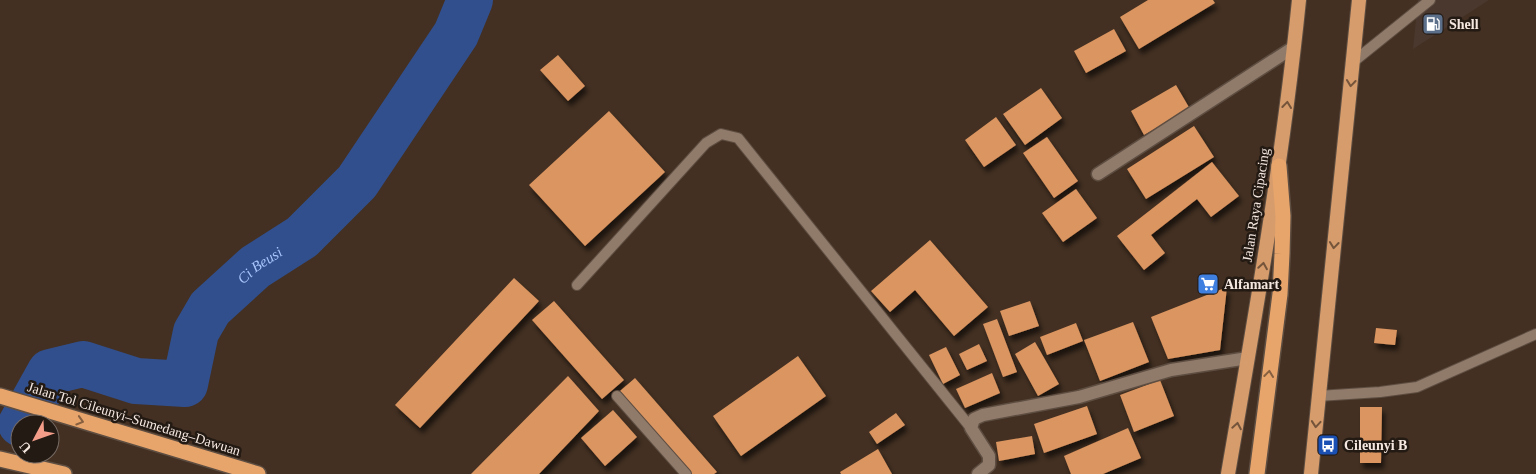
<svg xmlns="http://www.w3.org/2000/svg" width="1536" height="474" viewBox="0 0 1536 474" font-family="Georgia,serif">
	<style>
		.commercial { fill: #4a382f }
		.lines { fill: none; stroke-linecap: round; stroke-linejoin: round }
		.river { stroke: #314f8d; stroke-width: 46 }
		.building { fill: #db9560; filter: url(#shadow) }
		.service-casing { stroke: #5e4e42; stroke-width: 12 }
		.minor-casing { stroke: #5e4e42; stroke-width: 15 }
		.trunk-casing { stroke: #5e4e42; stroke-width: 16 }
		.motorway-casing { stroke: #5e4e42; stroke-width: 18 }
		.service { stroke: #907a6a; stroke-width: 10 }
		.minor { stroke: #907a6a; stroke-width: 12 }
		.trunk { stroke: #d69c6b; stroke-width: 14 }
		.motorway { stroke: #e8a56b; stroke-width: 15 }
		.oneway { stroke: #74543b }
		.oneway2 { stroke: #866040 }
		.labels { text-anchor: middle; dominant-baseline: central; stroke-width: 5; stroke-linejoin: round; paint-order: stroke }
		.poi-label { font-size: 14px; font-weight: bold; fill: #f5e8e0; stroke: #231a14; text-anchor: start }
		.street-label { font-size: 14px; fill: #f5e8e0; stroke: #231a14 }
		.water-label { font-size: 15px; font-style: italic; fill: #a9c5fc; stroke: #231a14 }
	</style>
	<defs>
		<filter id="shadow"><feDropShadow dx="3" dy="5.5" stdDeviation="2.5" flood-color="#0009"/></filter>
	</defs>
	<rect width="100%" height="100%" fill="#433022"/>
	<path class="commercial" d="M1418 0H1489L1413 49Z"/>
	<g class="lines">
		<path class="river" id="s1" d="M21 424 50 372 83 364 136 381 185 384 196 332 210 308 255 267 302 237 357 182 456 34 470 0"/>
	</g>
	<path class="building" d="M1148 0H1213L1215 3 1139 49 1120 17Z
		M1114 29 1126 51 1086 73 1074 51Z
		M558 55 585 86 568 101 540 70Z
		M1176 85 1190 109 1144 135 1131 111Z
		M1041 88 1062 118 1025 145 1003 114Z
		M609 111 665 172 585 246 529 185Z
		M996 117 1016 145 984 167 965 140Z
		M1194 126 1214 157 1146 199 1127 169Z
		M1047 137 1078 181 1054 198 1023 153Z
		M1212 162 1239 196 1211 217 1197 199 1151 235 1165 253 1144 270 1117 236Z
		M1076 189 1097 218 1063 242 1042 213Z
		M930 240 988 307 954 336 915 290 890 312 871 291Z
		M514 278 539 301 420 428 395 405Z
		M1227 287 1220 350 1168 359 1151 317Z
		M554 301 624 380 602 399 532 320Z
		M1030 301 1039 326 1009 336 1000 311Z
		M997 319 1017 372 1003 377 983 324Z
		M1133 322 1149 362 1100 381 1084 340Z
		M1076 323 1083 341 1047 355 1040 337Z
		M1376 328 1397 330 1395 345 1374 343Z
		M1035 342 1059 384 1038 396 1015 354Z
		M979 344 987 361 967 370 959 354Z
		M946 347 960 375 943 384 929 355Z
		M798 356 826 396 741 456 713 416Z
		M992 373 1000 393 965 408 956 389Z
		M568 376 599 411 539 474H471Z
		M635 378 717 472 714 474H692L620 391Z
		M1160 380 1174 416 1134 432 1120 395Z
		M1087 406 1097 434 1044 453 1034 424Z
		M1360 407H1382L1381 463H1360Z
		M613 410 637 437 605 466 581 438Z
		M896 413 905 425 877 444 869 432Z
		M1128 428 1141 458 1103 474H1071L1064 456Z
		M1032 436 1035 454 999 461 996 442Z
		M878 449 892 474H841L840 472Z"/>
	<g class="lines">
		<g class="service-casing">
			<path id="service" d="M1353 62 1430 0
				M577 285 706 143 721 134 738 138 971 428
				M617 396 686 474
				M1318 396 1380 392 1417 387 1536 334"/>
		</g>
		<g class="minor-casing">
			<path id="minor" d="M1098 174 1294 47
				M978 474 989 465V456L971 428 974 419 983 415 1079 397 1171 370 1248 358"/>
		</g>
		<g class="trunk-casing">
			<path id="trunk" d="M1228 474C1255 317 1283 159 1299 0
				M1311 474 1359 0"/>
		</g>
		<g class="motorway-casing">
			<path id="motorway" d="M0 396 258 474
				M0 459 64 474
				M1257 474 1280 294 1282 254 1283 216 1279 166"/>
		</g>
		<use href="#service" class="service"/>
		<use href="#minor" class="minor"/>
		<use href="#trunk" class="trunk"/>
		<use href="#motorway" class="motorway"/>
	</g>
	<defs><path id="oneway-chevron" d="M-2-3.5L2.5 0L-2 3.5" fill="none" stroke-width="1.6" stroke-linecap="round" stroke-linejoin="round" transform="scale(1.25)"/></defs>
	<g class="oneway">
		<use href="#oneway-chevron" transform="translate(1351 83) rotate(96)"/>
		<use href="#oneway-chevron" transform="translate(1287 105) rotate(-83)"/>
		<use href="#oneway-chevron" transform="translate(1334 245) rotate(96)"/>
		<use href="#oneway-chevron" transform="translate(1263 266) rotate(-81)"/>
		<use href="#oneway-chevron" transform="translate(1316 424) rotate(95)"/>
		<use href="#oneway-chevron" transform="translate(1237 426) rotate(-80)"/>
	</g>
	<g class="oneway2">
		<use href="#oneway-chevron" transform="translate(1269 374) rotate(-83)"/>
		<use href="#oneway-chevron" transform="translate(80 421) rotate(17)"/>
	</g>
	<defs>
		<g id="fuel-square" transform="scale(1.125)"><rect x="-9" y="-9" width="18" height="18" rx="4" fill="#5c6f8a" stroke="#231a14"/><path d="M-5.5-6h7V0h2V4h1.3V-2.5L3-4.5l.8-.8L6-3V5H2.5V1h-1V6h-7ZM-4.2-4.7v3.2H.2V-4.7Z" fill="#fff"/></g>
		<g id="supermarket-square" transform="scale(1.125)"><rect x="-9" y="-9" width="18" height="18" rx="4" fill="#3f7fe0" stroke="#231a14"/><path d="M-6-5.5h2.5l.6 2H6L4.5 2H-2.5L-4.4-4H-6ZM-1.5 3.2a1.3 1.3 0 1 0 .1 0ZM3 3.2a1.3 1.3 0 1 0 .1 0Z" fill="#fff"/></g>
		<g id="bus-square" transform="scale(1.125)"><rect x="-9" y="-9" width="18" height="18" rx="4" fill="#1a4fb4" stroke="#231a14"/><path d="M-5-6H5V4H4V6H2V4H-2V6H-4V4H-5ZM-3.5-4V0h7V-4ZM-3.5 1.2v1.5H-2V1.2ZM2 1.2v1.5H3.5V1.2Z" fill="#fff"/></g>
	</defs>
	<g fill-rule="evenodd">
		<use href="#fuel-square" x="1433" y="24"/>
		<use href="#supermarket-square" x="1208" y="284"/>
		<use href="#bus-square" x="1328" y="445"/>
	</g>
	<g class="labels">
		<g class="poi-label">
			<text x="1449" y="24">Shell</text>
			<text x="1224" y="284">Alfamart</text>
			<text x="1344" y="445">Cileunyi B</text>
		</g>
		<g class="street-label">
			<text transform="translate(1256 205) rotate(-81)">Jalan Raya Cipacing</text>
			<text transform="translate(134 419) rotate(17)">Jalan Tol Cileunyi–Sumedang–Dawuan</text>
		</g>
		<g class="water-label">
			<text stroke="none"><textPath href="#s1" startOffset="345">Ci Beusi</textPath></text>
		</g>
	</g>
	<g transform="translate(35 439) rotate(229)"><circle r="24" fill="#231a14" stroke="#776c66"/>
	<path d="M0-4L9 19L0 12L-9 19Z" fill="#f49e8a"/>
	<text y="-8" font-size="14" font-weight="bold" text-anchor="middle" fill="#f5e8e0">U</text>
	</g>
</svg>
